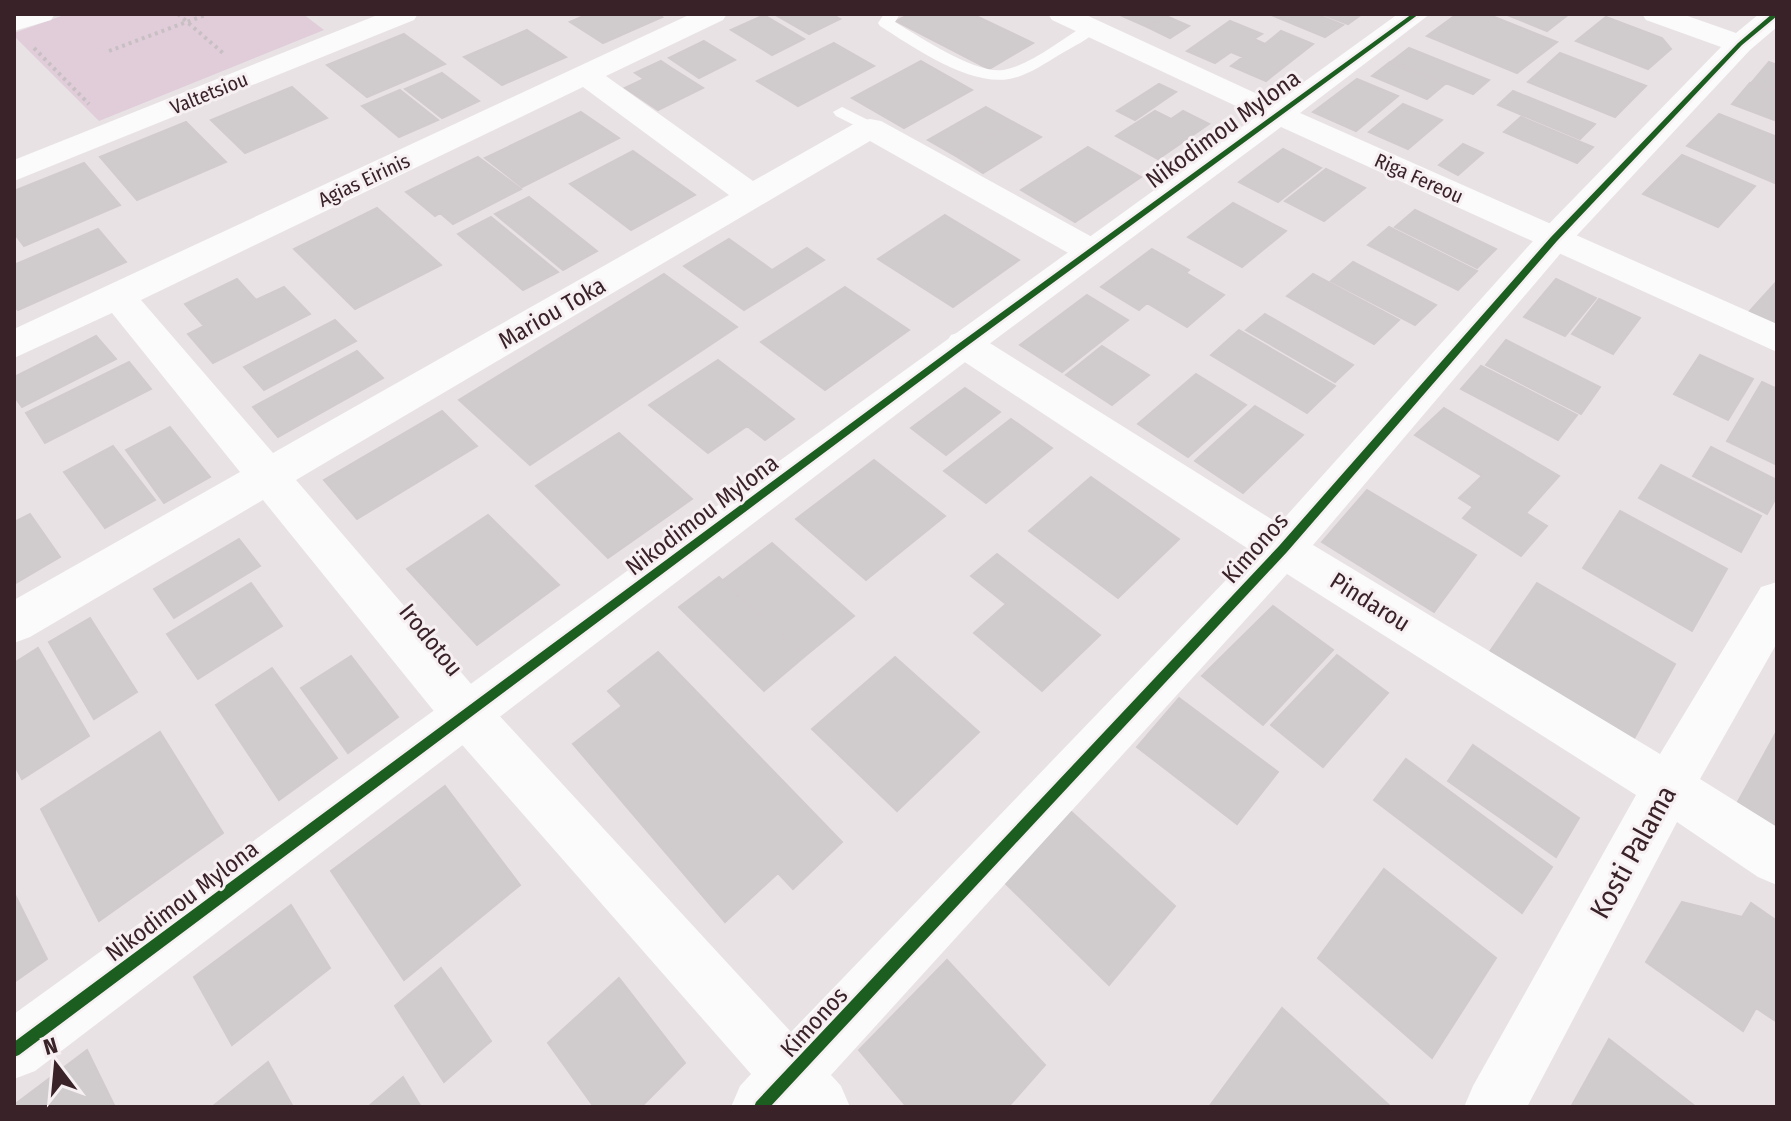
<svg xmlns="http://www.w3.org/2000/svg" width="1791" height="1121" viewBox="0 0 1791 1121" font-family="'Fira Sans Condensed',sans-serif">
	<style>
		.green { fill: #e0cdd9 }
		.building { fill: #d0cbcd; stroke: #d1cbcd; stroke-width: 2 }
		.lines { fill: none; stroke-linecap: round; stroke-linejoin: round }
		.path { stroke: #c8bfc3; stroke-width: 4; stroke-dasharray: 3 4; stroke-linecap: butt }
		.service { fill: #fcfbfb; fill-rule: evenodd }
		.minor { fill: #fcfbfb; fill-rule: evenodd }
		.tertiary { fill: #fcfbfb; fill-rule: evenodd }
		.cycleway-casing { stroke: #f7f0f3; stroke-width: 5 }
		.cycleway { fill: #1b5e20; fill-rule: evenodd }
		.labels { text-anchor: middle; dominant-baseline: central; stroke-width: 6; stroke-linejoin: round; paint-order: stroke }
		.far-street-label { font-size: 20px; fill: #392228; stroke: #f7f0f3 }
		.street-label { font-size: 24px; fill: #392228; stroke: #f7f0f3 }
		.near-street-label { font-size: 28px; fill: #392228; stroke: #f7f0f3 }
	</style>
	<rect width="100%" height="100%" fill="#e8e2e5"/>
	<path class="green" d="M67 14H303L324 30 99 121 14 36V33Z"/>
	<path class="building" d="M588 14H657L662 17 603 43 570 22Z
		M774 14H831L840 19 809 34Z
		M910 14H972L1033 43 989 69 896 21Z
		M1118 14H1170L1147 27Z
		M1269 14H1316L1343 25 1325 37Z
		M1322 14H1362L1348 24Z
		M1457 14H1487L1557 42 1517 73 1427 36Z
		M1505 14H1569L1547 31Z
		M764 15 804 39 772 55 731 30Z
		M1166 16 1189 26 1170 38 1147 27Z
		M1606 17 1662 38 1671 49 1648 69 1576 41Z
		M1230 21 1262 34 1254 39 1265 44 1281 31 1313 44 1266 81 1231 66 1243 57 1231 52 1215 63 1187 51Z
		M527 30 566 57 502 85 464 57Z
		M404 34 445 64 367 97 327 65Z
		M704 41 735 60 699 78 669 58Z
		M834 43 874 66 798 106 757 81Z
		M1409 48 1489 80 1473 94 1392 61Z
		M1560 53 1646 86 1615 117 1528 82Z
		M661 61 670 67 703 88 658 110 625 88 644 79 635 73Z
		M921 61 972 90 904 128 852 98Z
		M1390 62 1445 84 1427 99 1372 76Z
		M1769 62 1777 65V91L1752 82Z
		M442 73 479 101 442 118 405 89Z
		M1357 79 1398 96 1356 131 1313 112Z
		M1750 83 1777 93V121L1732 104Z
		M1159 84 1176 92 1135 120 1117 111Z
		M292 87 327 118 245 153 211 120Z
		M400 90 438 120 399 137 362 106Z
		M1513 91 1595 124 1580 139 1498 105Z
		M1403 104 1442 120 1408 149 1369 132Z
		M986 107 1013 122 956 156 928 140Z
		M1155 111 1171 119 1183 111 1209 124 1158 159 1116 136Z
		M581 112 619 138 522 187 485 158Z
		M1719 114 1777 137V184L1687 146Z
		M1521 117 1593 147 1577 163 1504 132Z
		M186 122 226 162 137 200 100 157Z
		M1013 122 1041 137 983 173 956 156Z
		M1463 144 1483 153 1458 175 1439 165Z
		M1088 147 1141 177 1075 222 1021 190Z
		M1283 149 1321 168 1278 202 1239 182Z
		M633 151 695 195 631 230 570 184Z
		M1682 155 1755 186 1718 227 1643 194Z
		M478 157 521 189 453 224 440 213 435 216 406 192Z
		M84 163 120 205 24 246 14 233V191Z
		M1326 169 1365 188 1324 221 1285 201Z
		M529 197 597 251 563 270 495 214Z
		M1233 203 1286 231 1242 267 1188 237Z
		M377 208 441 265 355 309 294 249Z
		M1415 210 1496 249 1477 268 1395 227Z
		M945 215 1019 260 953 307 878 259Z
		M491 217 558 272 523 290 458 234Z
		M1389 227 1477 271 1458 290 1368 245Z
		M98 229 126 262 18 310 14 306V265Z
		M729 239 772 270 807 248 824 260 744 310 684 266Z
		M1152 249 1189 270 1186 273 1224 295 1187 327 1147 303 1139 310 1101 287Z
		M1353 262 1436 305 1415 325 1331 281Z
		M664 274 737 327 530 465 459 400Z
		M1313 274 1399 320 1374 344 1287 296Z
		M237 279 256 300 284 287 310 314 213 363 188 334 204 326 185 304Z
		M1556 279 1596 298 1565 336 1524 317Z
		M1777 281V326L1749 312Z
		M845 287 909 330 825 390 761 342Z
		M1087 295 1128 320 1062 372 1020 345Z
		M1599 299 1640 318 1613 354 1572 334Z
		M1265 314 1353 365 1335 382 1246 330Z
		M335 320 356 341 264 390 244 367Z
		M1239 330 1335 386 1307 413 1211 355Z
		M96 336 116 359 22 407 14 396V377Z
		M1506 340 1600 387 1581 414 1486 365Z
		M1102 346 1149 375 1112 405 1066 375Z
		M357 351 383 378 278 437 253 407Z
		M1700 355 1753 379 1728 420 1674 394Z
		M718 360 770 400 794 419 765 440 747 426 708 453 649 405Z
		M129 362 151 389 45 443 26 413Z
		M1481 366 1577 415 1558 440 1461 389Z
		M1196 374 1246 405 1188 457 1138 424Z
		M1762 382 1777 389V465L1727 441Z
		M965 388 1000 412 946 455 911 428Z
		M1255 406 1303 435 1243 493 1195 461Z
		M1444 408 1559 476 1526 513 1547 526 1521 556 1463 518 1473 507 1459 498 1482 476 1415 435Z
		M442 411 477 446 357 519 324 480Z
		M1011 419 1052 448 986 503 944 471Z
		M170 427 210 477 164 503 126 450Z
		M619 433 692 499 608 558 536 486Z
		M113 446 155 500 105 528 64 472Z
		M1711 447 1777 480V496L1767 514 1693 476Z
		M874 460 945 516 866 580 796 519Z
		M1661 465 1761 516 1741 552 1639 498Z
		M1091 477 1179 539 1118 598 1029 531Z
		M1367 490 1476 555 1434 612 1322 542Z
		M1620 511 1727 569 1692 631 1583 568Z
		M30 514 60 557 14 584V522Z
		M488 515 559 585 477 645 407 569Z
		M239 539 260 566 174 618 154 589Z
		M772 543 854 616 804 657 723 580Z
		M997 554 1100 635 1042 691 974 633 1006 604 971 576Z
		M719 577 804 657 764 691 679 607Z
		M251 583 282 626 198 679 167 634Z
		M1537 583 1675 664 1632 742 1489 653Z
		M1273 606 1333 650 1263 725 1202 676Z
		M90 618 137 692 94 719 49 642Z
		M38 648 89 736 22 779 14 764V663Z
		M658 652 842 842 793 889 778 873 725 922 573 744 622 706 608 691Z
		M1337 655 1388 693 1323 767 1271 725Z
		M351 656 398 717 348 753 301 688Z
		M895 657 979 732 897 811 812 729Z
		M272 668 337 758 279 800 216 705Z
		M1179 698 1278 772 1237 824 1137 747Z
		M1777 731V837L1734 809Z
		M160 732 223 833 99 921 41 809Z
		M1473 745 1579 818 1556 857 1448 781Z
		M1406 759 1552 867 1522 913 1374 800Z
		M445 786 520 885 404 980 331 871Z
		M1067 808 1175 906 1109 985 999 877Z
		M1384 869 1496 958 1432 1058 1318 958Z
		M14 893 47 959 14 982Z
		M1682 902 1742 917 1751 903 1777 921V1022L1756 1008 1743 1031 1646 962Z
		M291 905 330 968 232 1045 194 977Z
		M947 960 1045 1065 1008 1107H907L859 1050Z
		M441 968 491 1041 444 1082 395 1006Z
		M619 978 685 1063 641 1107H594L548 1043Z
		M1282 1008 1391 1107H1209Z
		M1609 1039 1696 1107H1571Z
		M87 1050 115 1107H14V1105Z
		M268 1062 293 1107H212Z
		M403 1077 421 1107H368Z"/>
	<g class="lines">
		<path class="path" d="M178 14 223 53
			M34 48 89 104
			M109 51 208 14"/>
		<path class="service" d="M884 14H900L895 22C920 37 975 74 1003 70 1032 65 1061 39 1086 25L1092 23 1100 28C1090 39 1072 47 1059 55 1044 64 1027 76 1009 79 969 86 913 47 880 26L878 23Z
			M842 107 876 124 879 128 870 133 836 116 833 112Z"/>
		<path class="minor" d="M14 14H55L51 20 14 31Z
			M380 14H418L414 20 14 181V160Z
			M691 14H727L723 20 606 76 753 181 859 121 870 119 881 121 1103 243 1108 251 1103 259 1091 262 1079 259 870 141 296 480 484 699 791 1032 1253 552 951 353 945 344 951 335 964 331 977 335 1279 524 1542 231 1721 47 1646 20 1642 14H1682L1736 33 1759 14H1777V27L1750 50 1566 247 1313 545 1660 754 1761 587 1777 582V643L1700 779 1777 827V885L1758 877 1677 822 1527 1107H1464L1473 1086 1636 795 1287 574 831 1075 841 1086 850 1107H731L740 1086 751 1074 450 731 263 500 30 637 14 643V600L240 472 112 313 14 358V329ZM583 87 729 195 273 453 141 300Z
			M1048 14H1084L1288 108 1292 114 1288 120 1277 123 1266 120 1052 20Z"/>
		<path class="tertiary" d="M1398 14H1430L1300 113 1777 324V352L1281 127 977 353 35 1071 14 1079V1014Z"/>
		<g class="cycleway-casing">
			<path id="cycleway" d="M1412 14H1419L967 346 19 1055 14 1057V1042L961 342Z
				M1772 14H1777V16L1742 45 1557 241 1287 552 770 1107H754L756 1102 1279 546 1551 237 1738 43Z"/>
		</g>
		<use href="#cycleway" class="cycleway"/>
	</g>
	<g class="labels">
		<g class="far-street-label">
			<text transform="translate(209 93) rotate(-22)">Valtetsiou</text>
			<text transform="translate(1419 178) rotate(24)">Riga Fereou</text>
			<text transform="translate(364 180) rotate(-25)">Agias Eirinis</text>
		</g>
		<g class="street-label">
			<text transform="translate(1223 129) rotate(-36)">Nikodimou Mylona</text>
			<text transform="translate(552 313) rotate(-30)">Mariou Toka</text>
			<text transform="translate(702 515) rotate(-37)">Nikodimou Mylona</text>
			<text transform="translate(1255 548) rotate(-48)">Kimonos</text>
			<text transform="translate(1370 602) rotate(32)">Pindarou</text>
			<text transform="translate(431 640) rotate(51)">Irodotou</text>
			<text transform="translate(182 901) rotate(-37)">Nikodimou Mylona</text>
			<text transform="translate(814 1022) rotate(-47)">Kimonos</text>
		</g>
		<g class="near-street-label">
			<text transform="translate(1633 852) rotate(-61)">Kosti Palama</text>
		</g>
	</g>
	<rect width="1791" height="1121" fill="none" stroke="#392228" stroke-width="32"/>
	<g transform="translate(56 1065) rotate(344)" stroke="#f7f0f3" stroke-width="6" paint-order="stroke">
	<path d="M0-6L14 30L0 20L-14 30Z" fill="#392228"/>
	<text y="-12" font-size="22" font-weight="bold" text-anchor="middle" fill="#392228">N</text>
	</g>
</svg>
